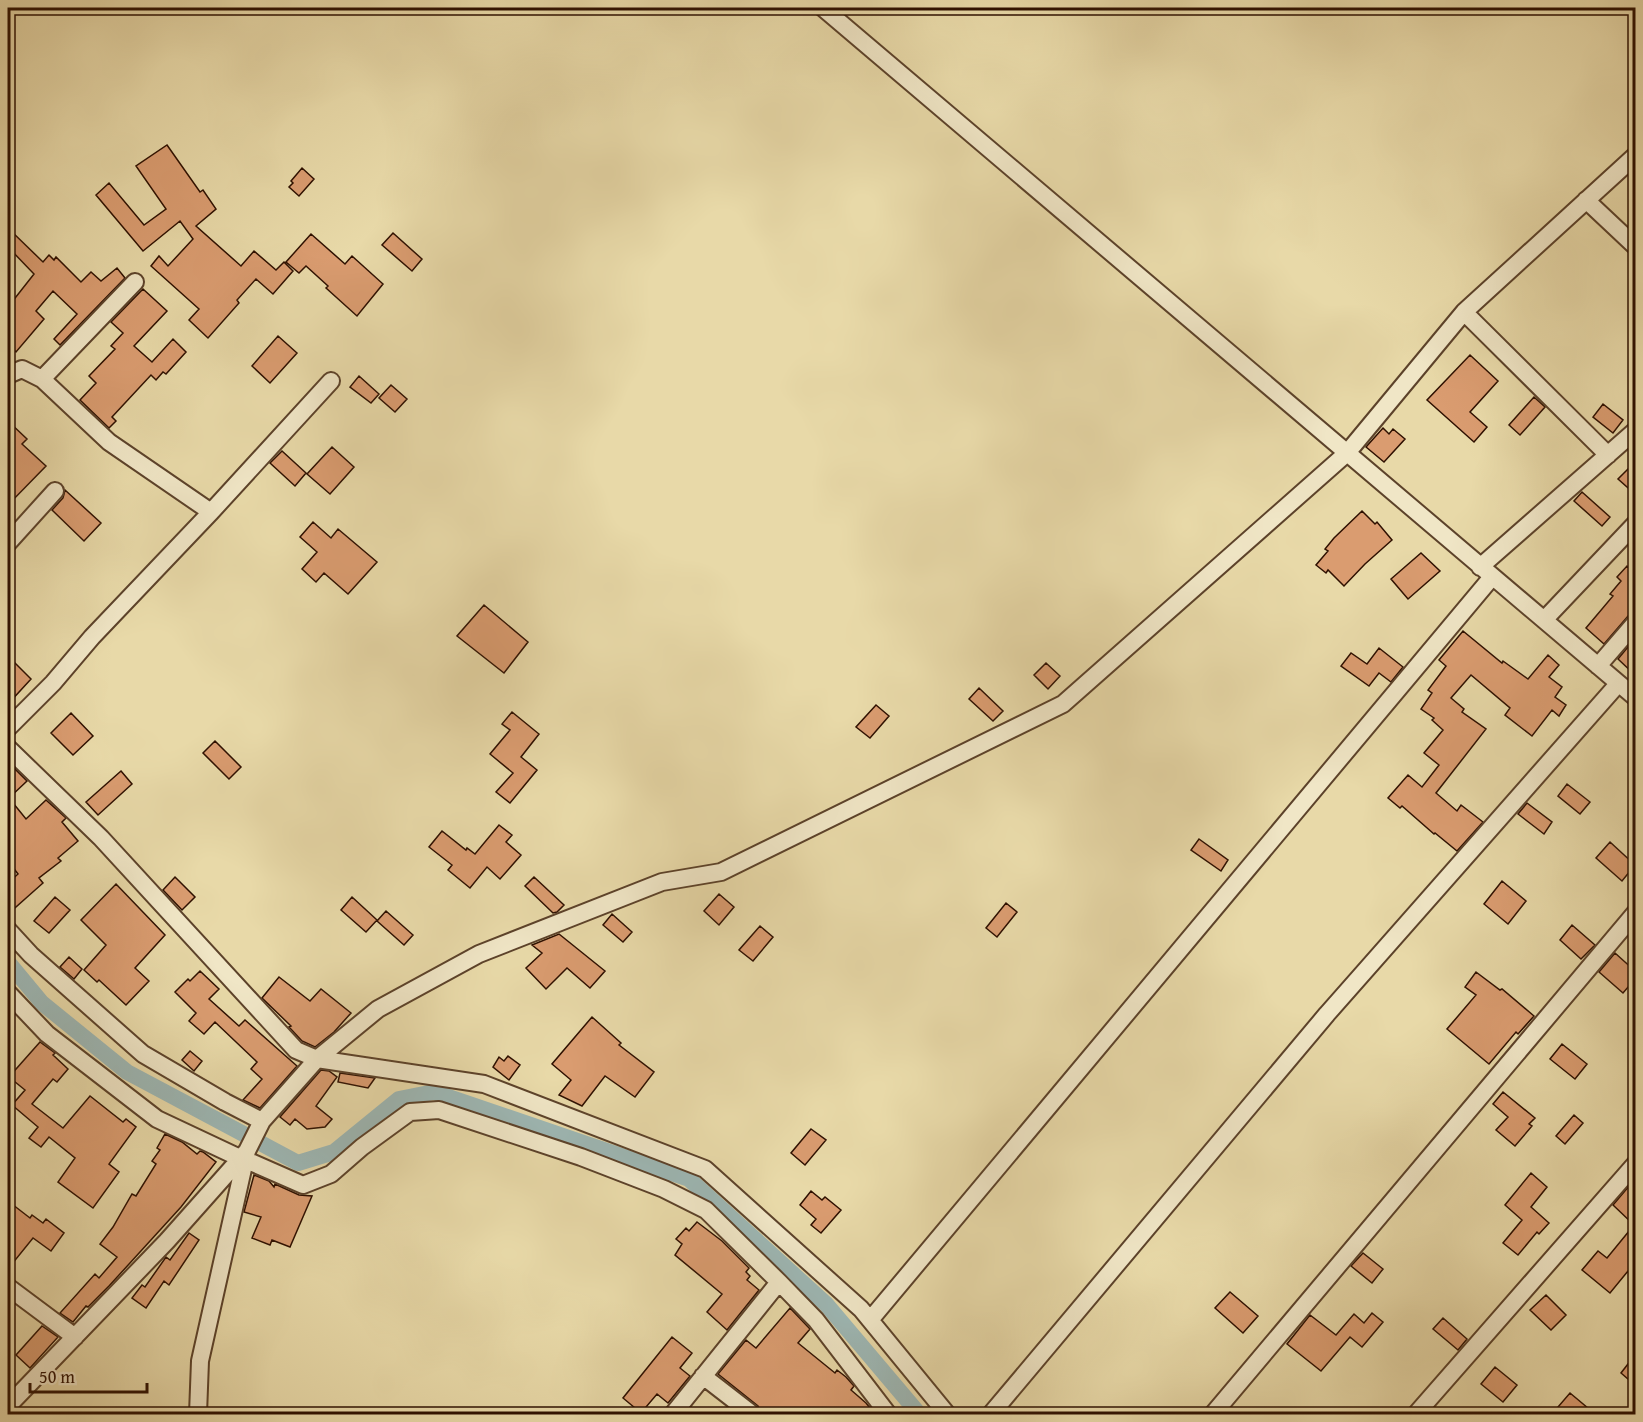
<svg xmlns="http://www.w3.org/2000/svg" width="1643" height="1422" viewBox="0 0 1643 1422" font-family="'Gentium Book Plus',serif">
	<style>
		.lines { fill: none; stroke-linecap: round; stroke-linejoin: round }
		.canal { stroke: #9db7b4; stroke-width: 16 }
		.building { fill: #da9c70; stroke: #2e1000; stroke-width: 1.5 }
		.minor-casing { stroke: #5c422a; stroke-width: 20 }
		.minor { stroke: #f0e6c6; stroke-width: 16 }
	</style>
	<rect width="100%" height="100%" fill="#e8d9a8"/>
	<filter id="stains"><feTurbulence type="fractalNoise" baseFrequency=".00333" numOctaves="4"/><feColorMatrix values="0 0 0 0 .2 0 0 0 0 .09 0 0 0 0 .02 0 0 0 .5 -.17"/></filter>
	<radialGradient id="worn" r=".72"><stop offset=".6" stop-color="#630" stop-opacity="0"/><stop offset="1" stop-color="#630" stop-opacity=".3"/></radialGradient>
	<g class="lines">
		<path class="canal" d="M8 962 42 1003 127 1072 298 1163 334 1152 399 1099 434 1092 689 1179 826 1304 919 1414"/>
	</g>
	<path class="building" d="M167 145 200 192 203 190 216 209 196 226 241 266 254 251 276 270 284 262 293 271 273 294 256 279 237 300 239 303 208 338 189 320 199 309 151 266 159 256 168 266 193 239 180 221 143 251 96 195 109 183 144 225 166 209 136 166Z
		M302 168 314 179 299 196 289 187 293 183 291 181Z
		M8 228 43 262 49 255 54 260 56 257 81 282 91 272 101 281 117 268 125 278 60 345 54 339 77 314 53 291 36 311 44 319 16 352 8 344V307L34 274 8 247Z
		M393 233 422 259 412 271 382 245Z
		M311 234 345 264 352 256 383 284 357 316 326 288 328 286 306 266 299 273 286 262Z
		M143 289 167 311 134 346 152 362 173 339 186 352 166 374 163 372 156 380 151 375 112 417 116 421 109 428 80 400 96 383 89 376 115 349 111 346 123 333 111 322Z
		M278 336 297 353 270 383 252 366Z
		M1470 355 1498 381 1470 412 1487 427 1474 442 1427 400Z
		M359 376 379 394 371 403 350 387Z
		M391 385 407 399 395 412 379 398Z
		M1534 397 1545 407 1520 435 1509 425Z
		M1603 404 1623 420 1613 433 1593 417Z
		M8 421 27 439 22 444 46 466 8 505Z
		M1383 428 1389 434 1393 429 1405 439 1384 462 1366 447Z
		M332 447 354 467 330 494 307 474Z
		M282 451 306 473 295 486 270 463Z
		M1629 468 1635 474V494L1618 479Z
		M65 490 101 523 84 541 52 510 63 498Z
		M1582 492 1610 517 1602 526 1574 501Z
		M1362 511 1375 524 1377 522 1392 540 1365 564 1344 586 1328 570 1326 573 1316 565 1328 551 1325 549 1334 538Z
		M313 522 331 538 338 529 377 562 348 594 324 573 316 582 302 569 317 552 300 537Z
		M1421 553 1440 571 1408 599 1391 579Z
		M1635 565V608L1604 644 1586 628 1613 596 1610 594 1621 581 1617 577 1627 566 1631 570Z
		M484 605 528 642 504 673 457 636Z
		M1463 631 1502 663 1503 661 1528 679 1548 655 1559 665 1549 677 1562 687 1555 697 1566 705 1559 716 1552 710 1532 736 1505 715 1510 708 1471 675 1451 698 1464 709 1462 712 1486 729 1436 793 1457 811 1461 805 1483 822 1457 851 1435 833 1434 834 1402 806 1400 808 1388 798 1408 775 1422 787 1439 765 1424 753 1443 730 1432 720 1434 718 1421 709 1432 693 1428 690 1446 666 1439 660Z
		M1632 642 1635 645V675L1618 659Z
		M1379 648 1403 667 1391 682 1379 673 1369 686 1341 666 1351 653 1367 664Z
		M8 656 31 679 8 704Z
		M1046 663 1060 676 1048 689 1034 675Z
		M979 688 1003 711 993 721 969 699Z
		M876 705 889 716 870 738 856 727Z
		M512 712 539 734 521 757 537 770 510 803 496 792 513 773 490 754 510 730 502 724Z
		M71 713 93 736 73 755 51 733Z
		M215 741 241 767 229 779 203 753Z
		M13 767 27 781 9 798 26 819 46 800 66 818 62 822 78 841 58 858 61 861 39 878 43 883 8 914V883L18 874 8 861V772Z
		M121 771 132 784 98 815 86 802Z
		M1567 784 1590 802 1580 814 1558 796Z
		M1527 803 1552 822 1544 834 1518 814Z
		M499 825 512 835 506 842 521 855 500 879 487 867 470 888 448 870 452 865 429 847 442 831 466 850 467 848 475 854Z
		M1199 839 1228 860 1221 871 1191 850Z
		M1610 842 1635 865 1622 881 1596 858Z
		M175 877 195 897 182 910 163 890Z
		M534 877 564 905 557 912 553 913 525 886Z
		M1502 881 1526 901 1508 924 1484 904Z
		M116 884 165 935 135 968 149 981 126 1005 99 980 97 982 84 970 106 945 81 920Z
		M719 894 734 907 719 925 704 911Z
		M55 897 70 910 49 933 34 921Z
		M352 897 377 920 366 932 341 910Z
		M1006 903 1017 912 997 937 986 928Z
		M386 911 413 935 404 945 377 921Z
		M612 914 632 932 623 942 603 925Z
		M1572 925 1595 945 1581 959 1560 940Z
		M760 926 773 937 753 961 739 950Z
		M559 934 605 971 590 988 567 968 546 989 526 968 542 953 532 945Z
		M1615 953 1635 971V979L1623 993 1599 972Z
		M69 957 82 969 74 979 60 967Z
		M200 971 219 989 209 999 239 1026 245 1020 297 1066 260 1108 243 1100 262 1079 251 1069 257 1062 215 1022 204 1034 189 1021 196 1013 175 992 188 979 190 981Z
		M1476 972 1500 990 1502 989 1534 1016 1518 1034 1516 1032 1489 1064 1447 1029 1476 995 1465 987Z
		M279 977 310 1001 321 989 351 1013 334 1032 315 1047 302 1041 289 1027 291 1026 262 998Z
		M592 1017 621 1043 619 1045 654 1072 635 1097 605 1076 582 1106 559 1095 571 1080 552 1064Z
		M40 1042 55 1053 53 1055 68 1069 57 1082 53 1079 32 1104 63 1128 90 1096 123 1122 126 1119 136 1127 109 1164 119 1172 93 1208 58 1182 75 1158 49 1137 41 1147 29 1138 38 1127 12 1105 25 1090 9 1077Z
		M1562 1044 1587 1064 1575 1079 1550 1059Z
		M190 1051 202 1061 194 1071 182 1060Z
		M508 1056 520 1065 509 1080 493 1067 499 1057 504 1061Z
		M321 1070 329 1071 337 1077 316 1106 332 1119 325 1127 307 1129 295 1119 290 1125 280 1117Z
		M340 1073 375 1078 368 1088 338 1082Z
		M1503 1092 1535 1118 1529 1124 1532 1126 1515 1146 1496 1130 1508 1117 1493 1104Z
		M1574 1115 1583 1123 1565 1144 1556 1136Z
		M811 1129 826 1140 805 1165 791 1153Z
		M165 1134 182 1142 197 1154 200 1151 203 1152 216 1162 181 1207 109 1286 88 1307 86 1306 73 1322 60 1313 95 1274 99 1278 117 1257 100 1244 113 1227 132 1194 136 1196 156 1164 152 1161 160 1150 157 1148Z
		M1531 1173 1547 1187 1531 1207 1549 1223 1539 1234 1537 1232 1518 1255 1503 1243 1522 1220 1505 1205Z
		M254 1175 269 1181 274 1187 275 1184 299 1195 312 1196 290 1247 272 1240 270 1245 252 1238 261 1217 244 1212Z
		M1635 1179V1278L1628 1271 1610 1293 1582 1270 1598 1251 1607 1258 1634 1225 1613 1205Z
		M811 1191 822 1200 825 1197 841 1210 821 1233 811 1225 816 1219 800 1205Z
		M8 1201 30 1218 32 1215 43 1223 46 1219 64 1233 51 1251 33 1238 8 1269Z
		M697 1222 722 1241 749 1268 746 1272 750 1276 747 1280 759 1290 727 1330 707 1312 722 1294 675 1255 682 1244 676 1239 686 1228 689 1231Z
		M189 1233 199 1240 169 1285 164 1281 146 1308 132 1298 142 1285 145 1287 166 1257 170 1260Z
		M1363 1253 1383 1269 1372 1283 1351 1266Z
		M1230 1292 1258 1316 1243 1333 1215 1308Z
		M1546 1295 1566 1315 1551 1330 1530 1310Z
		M790 1308 810 1329 798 1343 835 1373 837 1370 846 1377 854 1386 851 1390 866 1403 875 1414H762L758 1406 718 1374 746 1340 756 1348Z
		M1372 1313 1383 1322 1362 1347 1350 1337 1321 1371 1287 1344 1310 1315 1336 1335 1354 1314 1364 1323Z
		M1443 1318 1467 1339 1458 1350 1433 1329Z
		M42 1326 58 1337 30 1368 16 1355Z
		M672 1337 692 1353 680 1368 690 1376 668 1403 657 1394 641 1413 623 1398Z
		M1635 1355V1385L1621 1373Z
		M1495 1367 1517 1385 1503 1402 1481 1384Z
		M1570 1393 1595 1414H1552Z"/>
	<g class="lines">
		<g class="minor-casing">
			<path id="minor" d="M823 8 1636 698
				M1586 200 1636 247
				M1464 312 1608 455
				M8 375 22 369 42 379 109 442 211 512
				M42 379 135 282
				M8 543 55 491
				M1480 567 1636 430
				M1544 620 1636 523
				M1598 666 1636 622
				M8 728 53 683 92 637 211 512 331 381
				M8 748 101 838 296 1050 317 1059 484 1084 705 1169 861 1309 947 1414
				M8 930 31 955 143 1054 225 1102 262 1121
				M8 993 47 1034 157 1119 242 1159
				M246 1160 303 1185 331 1174 362 1147 410 1112 439 1110 581 1157 664 1189 706 1210 779 1282 816 1320 888 1414
				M8 1287 75 1337
				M870 1320 1492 577
				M703 1376 752 1414
				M8 1406 167 1241 247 1151
				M198 1414 200 1361 247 1151 262 1121 317 1059 378 1009 479 954 662 882 721 872 1063 704 1347 453 1464 312 1636 155
				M673 1414 779 1282
				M991 1414 1327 1014 1618 684
				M1213 1414 1636 912
				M1416 1414 1636 1163"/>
		</g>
		<use href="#minor" class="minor"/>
	</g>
	<rect width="1643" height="1422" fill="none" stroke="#e8d9a8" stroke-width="30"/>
	<rect x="9" y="9" width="1625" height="1404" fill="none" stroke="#2e1000" stroke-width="3"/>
	<rect x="15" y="15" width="1613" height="1392" fill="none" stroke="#2e1000" stroke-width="1.5"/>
	<path d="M30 1383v9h117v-9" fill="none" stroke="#2e1000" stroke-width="3"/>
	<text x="39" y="1383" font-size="18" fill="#2e1000" stroke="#f0e6c6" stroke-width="4.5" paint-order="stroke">50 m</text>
	<rect width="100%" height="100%" filter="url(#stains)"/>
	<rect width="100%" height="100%" fill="url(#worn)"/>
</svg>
